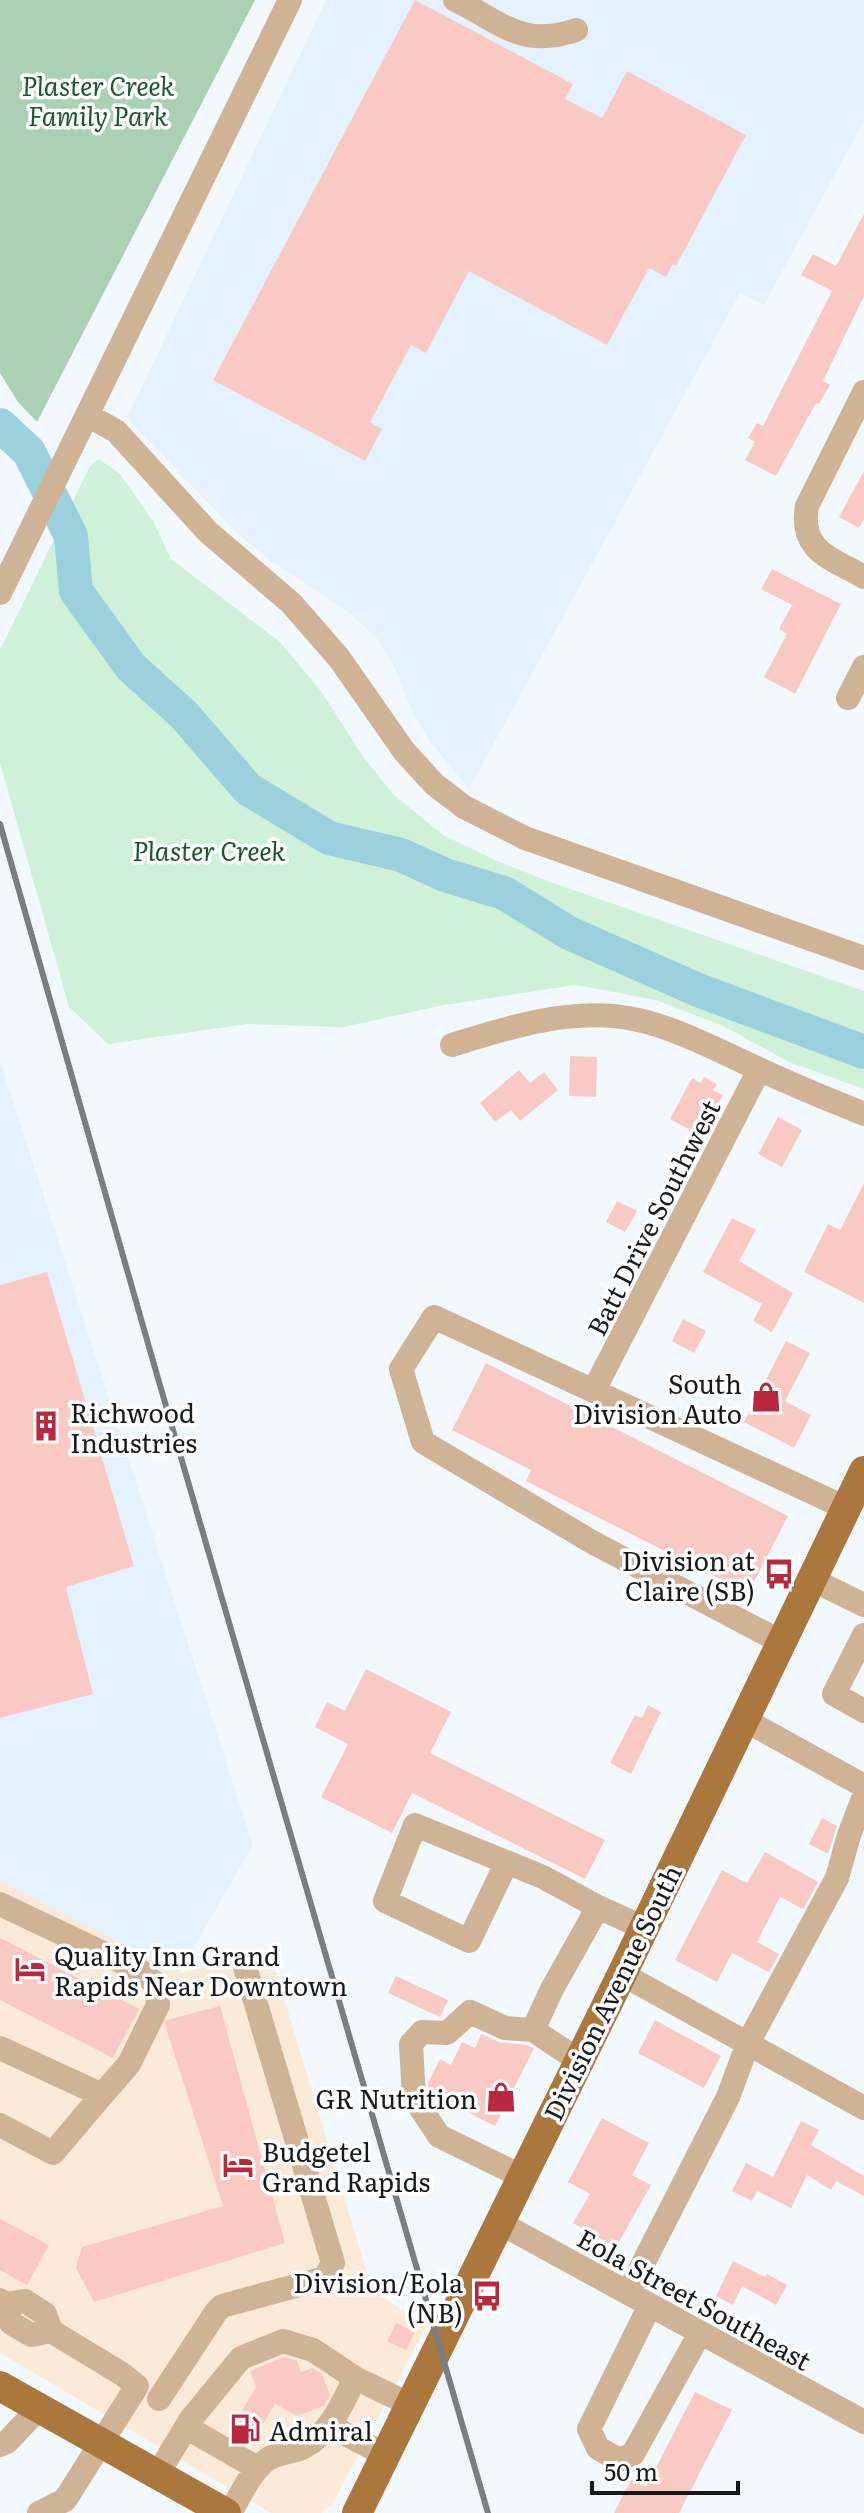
<svg xmlns="http://www.w3.org/2000/svg" width="864" height="2513" viewBox="0 0 864 2513" font-family="Literata,serif">
	<style>
		.commercial { fill: #fcead9 }
		.built { fill: #e4f2ff }
		.green { fill: #cff1d7 }
		.forest { fill: #aad1b4 }
		.lines { fill: none; stroke-linecap: round; stroke-linejoin: round }
		.river { stroke: #9bd1de; stroke-width: 34 }
		.building { fill: #fbc9c4 }
		.minor { stroke: #d0b295; stroke-width: 24 }
		.major { stroke: #ac773c; stroke-width: 30 }
		.rail { stroke: #7a7e82; stroke-width: 6 }
		.labels { text-anchor: middle; dominant-baseline: central; stroke-width: 7; stroke-linejoin: round; paint-order: stroke }
		.park-label { font-size: 26px; font-style: italic; fill: #1b5732; stroke: #fff }
		.street-label { font-size: 26px; fill: #16191b; stroke: #fff }
		.poi-label { font-size: 26px; fill: #16191b; stroke: #fff; text-anchor: end }
	</style>
	<rect width="100%" height="100%" fill="#f2f9fe"/>
	<path class="commercial" d="M0 1880 179 1973 270 1952 372 2289 426 2327 332 2505 321 2513H271L0 2353Z"/>
	<path class="built" d="M326 0H864V121L764 305 740 293 469 789 431 743 412 711 394 666 376 637 348 612 264 556 232 528 127 418Z
		M0 1060 253 1845 179 1973 0 1880Z"/>
	<path class="green" d="M99 459 120 474 153 521 171 559 280 642 321 691 364 758 394 795 443 835 497 861 556 884 864 991V1089L789 1062 723 1026 656 1000 575 985 444 1005 343 1027 247 1024 108 1044 69 1007 0 763V650L90 466Z"/>
	<path class="forest" d="M0 0H255L37 422 18 402 0 373Z"/>
	<g class="lines">
		<path class="river" d="M0 425 29 452 71 536 76 591 131 667 184 715 248 789 329 838 401 855 445 875 504 893 569 933 698 990 864 1052"/>
	</g>
	<path class="building" d="M415 0 573 84 565 99 602 118 627 71 746 135 676 266 673 264 666 277 649 268 607 345 469 271 426 353 411 345 370 422 382 429 365 461 213 380Z
		M864 214V296L823 381 830 385 819 404 816 403 776 476 745 460 755 442 748 438 757 423 763 426 832 291 801 275 813 254 836 266Z
		M864 471V519L859 528 839 517Z
		M772 569 841 604 795 694 764 677 787 634 779 629 792 605 761 589Z
		M570 1056 597 1057 596 1097 569 1096Z
		M519 1070 530 1083 544 1072 558 1090 520 1121 511 1110 495 1122 480 1103Z
		M704 1077 717 1084 713 1090 723 1095 701 1136 670 1119 692 1078 701 1083Z
		M778 1117 802 1130 782 1167 758 1154Z
		M864 1183V1303L804 1272 828 1224 840 1230Z
		M617 1201 637 1211 625 1232 606 1222Z
		M732 1218 756 1230 739 1261 793 1293 772 1332 753 1321 762 1304 703 1272Z
		M47 1272 134 1566 66 1587 93 1694 0 1718V1285Z
		M683 1319 706 1331 694 1353 672 1341Z
		M786 1341 810 1353 785 1401 811 1415 794 1448 744 1422Z
		M486 1363 788 1516 748 1593 526 1481 531 1470 452 1430Z
		M366 1669 451 1712 430 1753 605 1840 585 1879 412 1793 392 1833 321 1797 348 1744 315 1727 327 1702 345 1711Z
		M648 1705 661 1712 631 1774 610 1763 635 1715 642 1718Z
		M822 1818 837 1826 828 1854 809 1844Z
		M765 1852 818 1882 803 1909 780 1897 757 1942 779 1954 769 1972 732 1953 717 1982 675 1960 722 1870 747 1883Z
		M0 1938 139 2009 113 2058 0 2000Z
		M396 1976 448 2000 440 2017 388 1993Z
		M220 2006 285 2243 94 2302 76 2268 82 2247 223 2206 165 2025 167 2020Z
		M655 2020 721 2056 704 2088 638 2053Z
		M481 2034 499 2042 526 2045 534 2048 495 2126 429 2093 428 2083 440 2059 451 2065 462 2042 475 2048Z
		M602 2118 649 2143 632 2175 651 2185 616 2247 573 2223 590 2194 568 2182Z
		M801 2121 819 2130 811 2145 864 2176V2196L836 2181 831 2190 807 2175 791 2208 757 2191 752 2201 732 2191 746 2163 773 2177Z
		M0 2219 49 2245 27 2285 0 2270Z
		M733 2261 765 2277 767 2274 787 2285 776 2305 742 2286 733 2305 716 2296Z
		M396 2323 415 2332 406 2350 387 2341Z
		M284 2357 297 2361 301 2372 312 2368 322 2374 330 2395 324 2406 297 2416 275 2404 250 2446 228 2434 256 2387 250 2371Z
		M695 2392 732 2410 679 2513H614L631 2480 646 2487Z"/>
	<g class="lines">
		<path class="minor" d="M455 0C502 22 521 49 576 30
			M864 392 807 506C799 551 831 558 864 577
			M87 415 116 431 208 532 291 603 339 658 404 751 434 784 464 807 525 838 864 958
			M0 593 290 0
			M848 698 864 667
			M452 1045C504 1029 558 1011 614 1016 665 1021 710 1047 757 1068 792 1085 828 1099 864 1114
			M594 1390 759 1070
			M811 1579 864 1605
			M864 1635 834 1694 864 1711
			M781 1642 592 1542 423 1442 401 1369 434 1317 846 1508
			M743 1719 864 1786
			M507 1862 469 1941 385 1901 415 1825 543 1877 598 1907 644 1928
			M0 1904 139 1970 156 1984 158 2005 129 2064 102 2095 0 2048
			M622 1974 864 2108
			M578 2060 533 2030 552 1989 598 1907
			M0 2125 53 2153 102 2095
			M521 2176 439 2136 414 2098 411 2044 422 2032 447 2033 470 2012 505 2028 533 2030
			M500 2223 864 2422
			M628 2293 728 2097 748 2043 837 1878 849 1835 864 1796
			M0 2300 5 2304 11 2323 31 2335 51 2331
			M5 2304 25 2301 45 2314 51 2331 122 2374 137 2386 65 2500 39 2513
			M650 2305 589 2429 598 2448 619 2460 633 2454 700 2333
			M159 2399 216 2312 222 2306 325 2278 333 2263 245 1967
			M330 2426 386 2455
			M186 2427 257 2468
			M0 2445 7 2442 39 2408
			M157 2475 191 2419 241 2358 283 2341 313 2350 355 2378 411 2405
			M230 2513C240 2496 249 2475 264 2462 277 2451 292 2454 304 2447 331 2432 342 2404 355 2378"/>
		<path class="major" d="M0 2386 226 2513
			M357 2513 622 1974 864 1471"/>
		<path class="rail" d="M0 824 155 1368 488 2513"/>
	</g>
	<defs>
		<g id="shop-bare" transform="scale(2.4)"><path d="M-5-2.5h2.3a2.7 3.5 0 0 1 5.4 0H5L5.5 6h-11ZM-1.5-2.5h3a1.5 2.3 0 0 0-3 0Z" fill="#b9283e" stroke="#fff" stroke-width="2.5" paint-order="stroke"/></g>
		<g id="building-bare" transform="scale(2.4)"><path d="M-4-6H4V6H1V3H-1V6H-4ZM-2.5-4.3h1.7v1.8h-1.7ZM.8-4.3h1.7v1.8H.8ZM-2.5-1h1.7V.8h-1.7ZM.8-1h1.7V.8H.8Z" fill="#b9283e" stroke="#fff" stroke-width="2.5" paint-order="stroke"/></g>
		<g id="bus-bare" transform="scale(2.4)"><path d="M-5-6H5V4H4V6H2V4H-2V6H-4V4H-5ZM-3.5-4V0h7V-4ZM-3.5 1.2v1.5H-2V1.2ZM2 1.2v1.5H3.5V1.2Z" fill="#b9283e" stroke="#fff" stroke-width="2.5" paint-order="stroke"/></g>
		<g id="hotel-bare" transform="scale(2.4)"><path d="M-6-4.5h1.5V1H6V5H4.5V3h-9V5H-6ZM-4 0a1.8 1.8 0 1 1 3.6 0ZM.5 0V-2.5h3Q6-2.5 6 0Z" fill="#b9283e" stroke="#fff" stroke-width="2.5" paint-order="stroke"/></g>
		<g id="fuel-bare" transform="scale(2.4)"><path d="M-5.5-6h7V0h2V4h1.3V-2.5L3-4.5l.8-.8L6-3V5H2.5V1h-1V6h-7ZM-4.2-4.7v3.2H.2V-4.7Z" fill="#b9283e" stroke="#fff" stroke-width="2.5" paint-order="stroke"/></g>
	</defs>
	<g fill-rule="evenodd">
		<use href="#shop-bare" x="766" y="1397"/>
		<use href="#building-bare" x="46" y="1426"/>
		<use href="#bus-bare" x="779" y="1574"/>
		<use href="#hotel-bare" x="30" y="1969"/>
		<use href="#shop-bare" x="501" y="2097"/>
		<use href="#hotel-bare" x="238" y="2165"/>
		<use href="#bus-bare" x="487" y="2296"/>
		<use href="#fuel-bare" x="245" y="2429"/>
	</g>
	<g class="labels">
		<g class="park-label">
			<text x="98" y="84">Plaster Creek<tspan x="98" dy="30">Family Park</tspan></text>
			<text x="209" y="849">Plaster Creek</text>
		</g>
		<g class="street-label">
			<text transform="translate(652 1217) rotate(-63)">Batt Drive Southwest</text>
			<text transform="translate(611 1992) rotate(-64)">Division Avenue South</text>
			<text transform="translate(695 2298) rotate(29)">Eola Street Southeast</text>
		</g>
		<g class="poi-label">
			<text x="742" y="1382">South<tspan x="742" dy="30">Division Auto</tspan></text>
			<text x="70" y="1411" text-anchor="start">Richwood<tspan x="70" dy="30">Industries</tspan></text>
			<text x="755" y="1559">Division at<tspan x="755" dy="30">Claire (SB)</tspan></text>
			<text x="54" y="1954" text-anchor="start">Quality Inn Grand<tspan x="54" dy="30">Rapids Near Downtown</tspan></text>
			<text x="477" y="2097">GR Nutrition</text>
			<text x="262" y="2150" text-anchor="start">Budgetel<tspan x="262" dy="30">Grand Rapids</tspan></text>
			<text x="463" y="2281">Division/Eola<tspan x="463" dy="30">(NB)</tspan></text>
			<text x="269" y="2429" text-anchor="start">Admiral</text>
		</g>
	</g>
	<path d="M592 2481v12h146v-12" fill="none" stroke="#16191b" stroke-width="4"/>
	<text x="604" y="2481" font-size="24" fill="#16191b" stroke="#ffffff" stroke-width="6" paint-order="stroke">50 m</text>
</svg>
